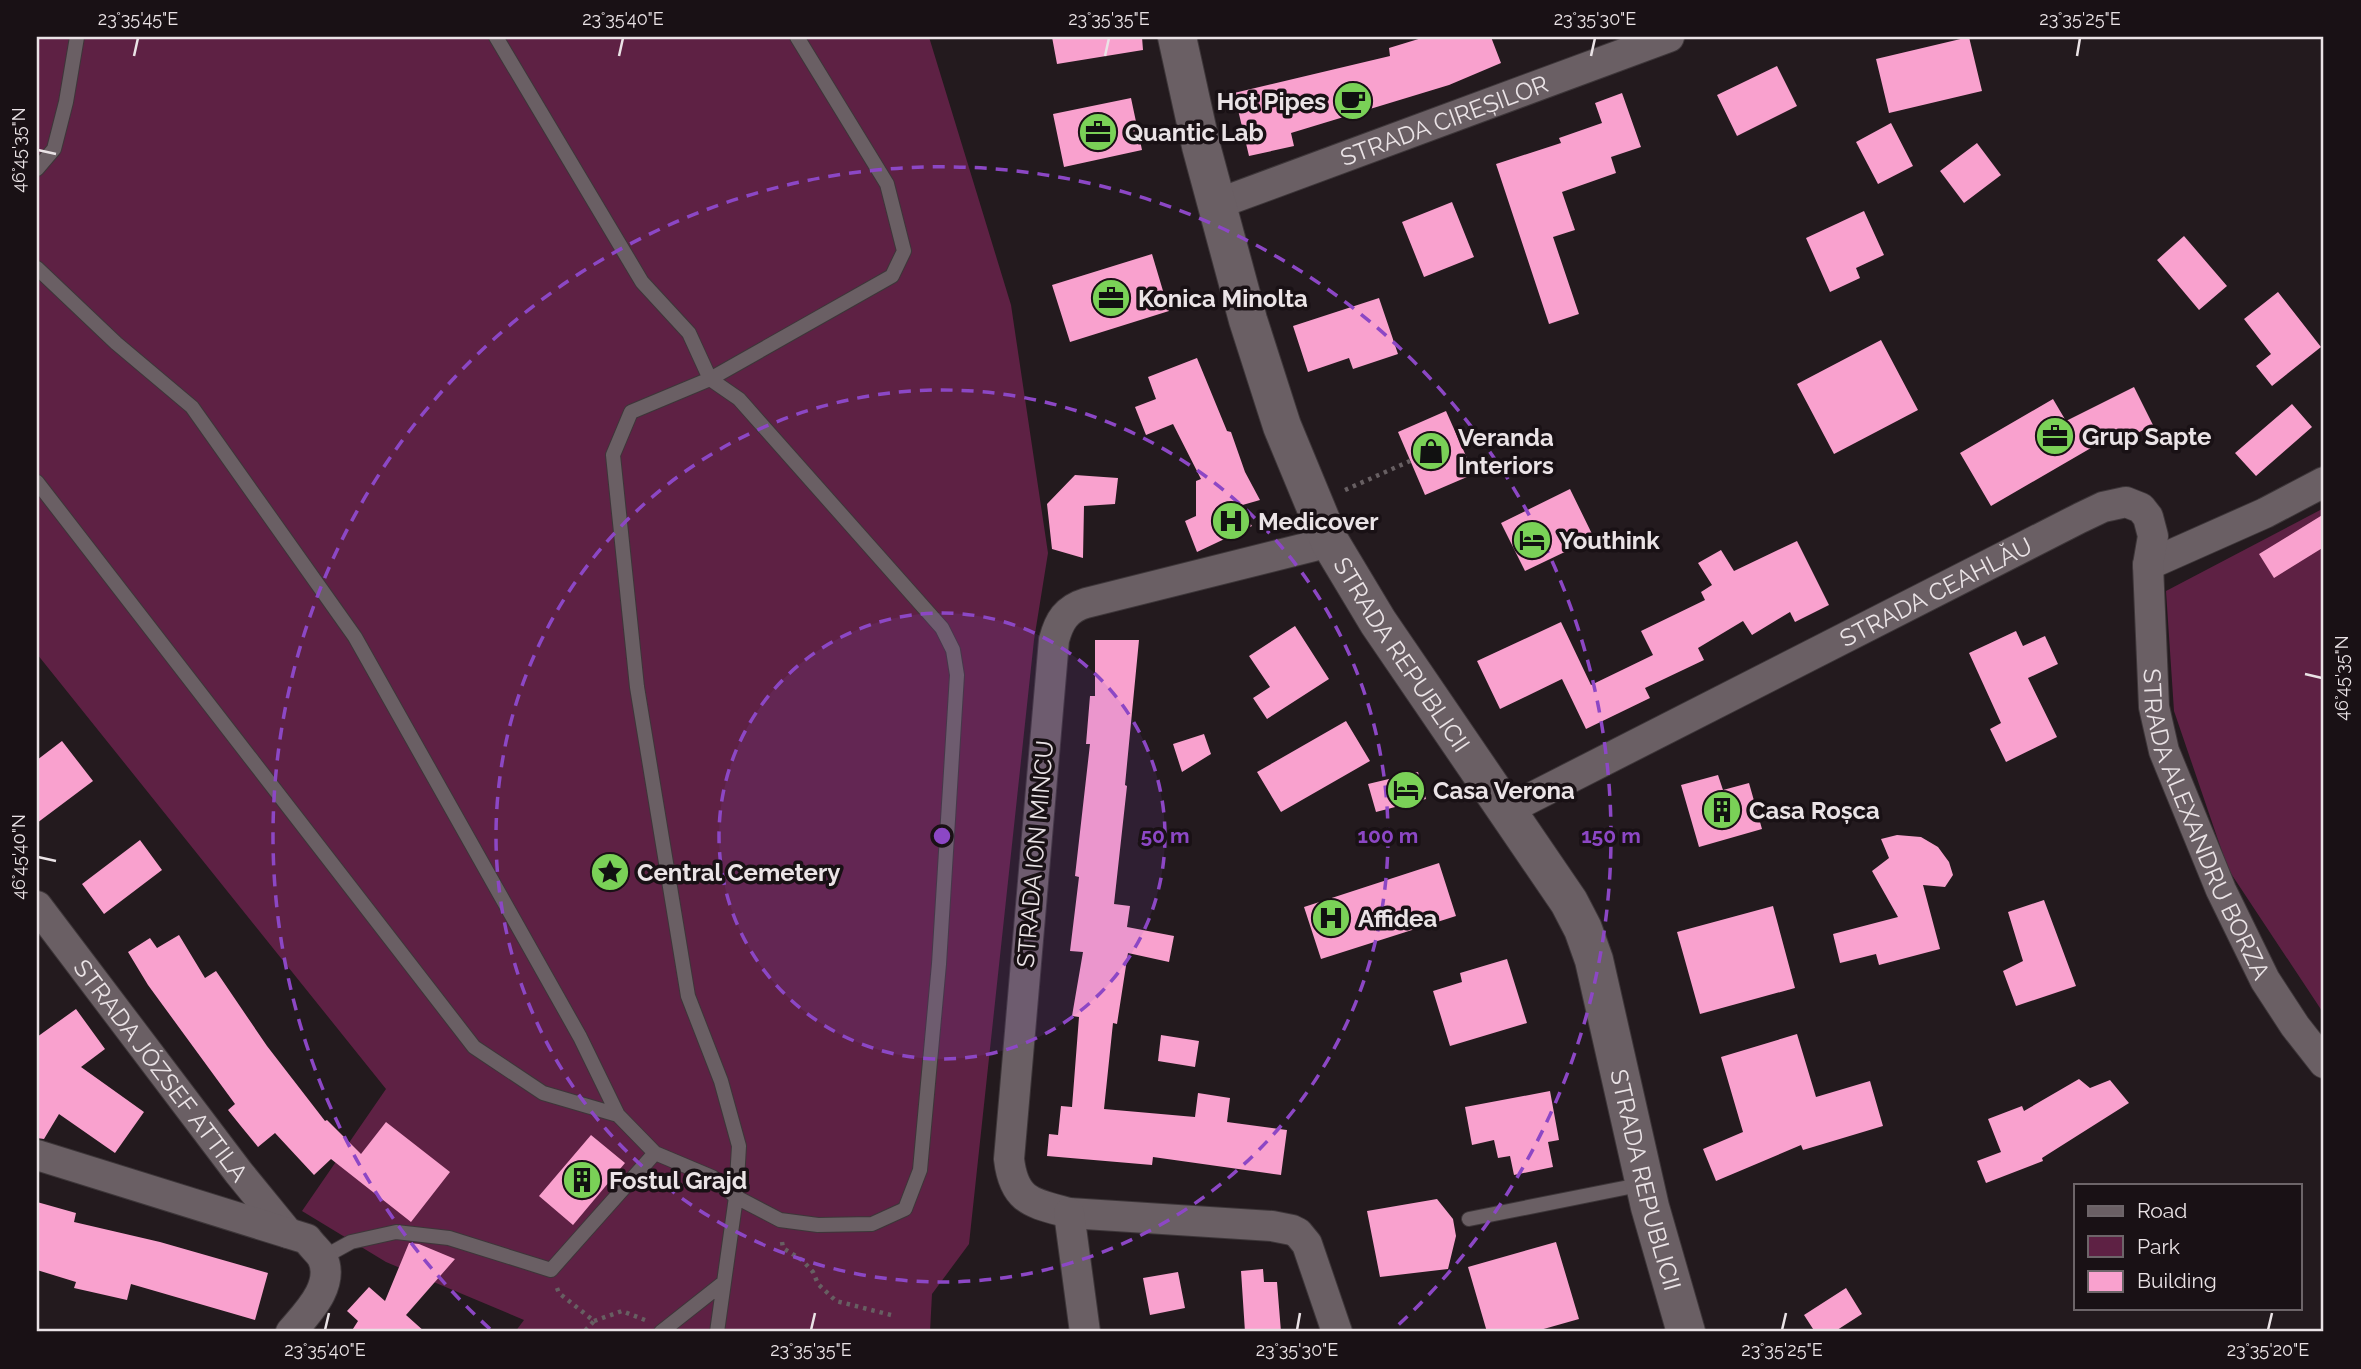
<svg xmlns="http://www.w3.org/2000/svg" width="2361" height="1369" viewBox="0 0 2361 1369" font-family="Raleway,sans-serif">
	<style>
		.green { fill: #5e2144 }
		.building { fill: #f9a1ce }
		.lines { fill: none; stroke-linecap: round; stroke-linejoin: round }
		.lane-casing { stroke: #3d3639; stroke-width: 16 }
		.street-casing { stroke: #3d3639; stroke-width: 32 }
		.secondary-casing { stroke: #3d3639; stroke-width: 40 }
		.path { stroke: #675f62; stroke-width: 4.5; stroke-dasharray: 3.5 5; stroke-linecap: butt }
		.lane { stroke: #6a5f64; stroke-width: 14 }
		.street { stroke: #6a5f64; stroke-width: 30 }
		.secondary { stroke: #6a5f64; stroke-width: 38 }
		.ticks { fill: none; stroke: #eae3e6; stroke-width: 2.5 }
		.ring { fill: none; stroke: #8c47c5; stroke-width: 3.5; stroke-dasharray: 12 9 }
		.labels { text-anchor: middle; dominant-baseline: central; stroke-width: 7; stroke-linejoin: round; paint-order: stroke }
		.poi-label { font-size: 24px; font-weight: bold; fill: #eae3e6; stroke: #191115; text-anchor: start }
		.street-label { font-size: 24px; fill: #eae3e6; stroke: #191115 }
		.centre { fill: #8c47c5; stroke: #191115; stroke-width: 3.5 }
		.ring-label { font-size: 21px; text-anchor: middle; font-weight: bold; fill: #8c47c5; stroke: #191115; stroke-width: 7; stroke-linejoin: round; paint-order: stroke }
		.neatline { fill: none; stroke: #eae3e6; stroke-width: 2.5 }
		.ticks-label { font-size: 18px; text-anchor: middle; fill: #eae3e6 }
	</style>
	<rect width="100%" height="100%" fill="#231a1e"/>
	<path class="green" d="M37 37H929L1011 305 1048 553 1034 640 969 1244 932 1294 930 1332H515L524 1320 386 1262 302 1211 386 1089 37 654Z
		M2324 508V1014L2228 869 2174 711 2166 591Z"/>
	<path class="building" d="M1052 37H1142L1143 50 1057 64Z
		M1425 37H1491L1501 63 1449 85 1291 133 1294 146 1249 156 1234 93 1390 56 1389 48Z
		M1969 37 1982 91 1889 113 1876 59Z
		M1777 66 1797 106 1737 136 1717 95Z
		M1622 93 1641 147 1611 157 1616 173 1562 192 1575 230 1553 237 1579 314 1549 324 1496 164 1561 143 1559 138 1602 123 1595 103Z
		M1131 98 1142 150 1064 167 1053 114Z
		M1891 123 1913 166 1878 184 1856 142Z
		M1977 143 2001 175 1964 203 1940 171Z
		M1452 202 1474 257 1424 277 1402 222Z
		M1864 211 1884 255 1856 268 1860 278 1830 292 1806 238Z
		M2184 236 2227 286 2199 310 2157 260Z
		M1152 254 1169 311 1070 342 1052 285Z
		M2278 292 2321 347 2272 386 2256 366 2271 354 2244 319Z
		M1379 298 1398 354 1353 369 1349 358 1308 372 1293 326Z
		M1881 340 1918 410 1834 454 1797 384Z
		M1197 358 1227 431 1231 432 1245 472 1260 500 1239 506 1252 526 1197 552 1185 521 1196 516V481L1201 479 1173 424 1146 435 1135 407 1156 399 1148 377Z
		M2134 387 2153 425 2126 439 2122 430 1991 506 1960 453 2053 399 2066 421Z
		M2292 404 2312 427 2256 476 2235 453Z
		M1446 411 1474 474 1425 495 1398 432Z
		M1075 475 1118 478 1115 504 1084 506 1083 558 1052 549 1047 504Z
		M1570 489 1594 538 1525 571 1501 523Z
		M2324 514V547L2274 578 2259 554Z
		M1797 541 1829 605 1795 622 1790 612 1752 635 1743 621 1698 648 1704 660 1645 688 1650 698 1586 729 1562 679 1500 709 1477 661 1561 622 1591 685 1653 655 1641 631 1705 600 1701 592 1712 585 1698 563 1721 550 1734 571Z
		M1295 626 1329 679 1267 719 1253 698 1270 687 1249 656Z
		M2016 631 2023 646 2045 636 2058 664 2028 678 2057 737 2006 762 1990 729 2001 723 1969 653Z
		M1095 640H1139L1125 785 1127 786 1114 904 1130 906 1127 927 1174 936 1169 962 1128 953 1117 1024 1113 1023 1104 1109 1195 1117 1198 1093 1230 1098 1227 1122 1287 1130 1281 1175 1153 1157 1152 1165 1047 1156 1049 1134 1058 1135 1061 1106 1072 1107 1079 1017 1072 1016 1083 952 1070 951 1079 877 1075 876 1090 744H1086L1090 696H1095Z
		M1346 721 1370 761 1281 812 1257 772Z
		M1204 734 1211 754 1182 772 1173 744Z
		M62 741 93 781 37 823V760Z
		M1418 772 1426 799 1376 812 1368 784Z
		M1718 775 1723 790 1749 783 1762 829 1699 847 1681 785Z
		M1897 835 1921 837 1938 847 1949 862 1953 875 1945 887 1923 885 1940 949 1879 965 1876 954 1840 963 1833 934 1898 917 1872 871 1889 858 1881 839Z
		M140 840 162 870 104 914 82 884Z
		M1439 863 1456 916 1321 959 1304 907Z
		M2044 900 2076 986 2016 1006 2003 971 2023 961 2008 912Z
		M1773 906 1795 988 1700 1014 1677 932Z
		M179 935 205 978 216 971 267 1046 325 1121 327 1120 361 1154 386 1122 450 1172 411 1222 331 1159 314 1175 275 1133 258 1147 240 1125 228 1110 235 1104 148 985 128 952 150 938 157 948Z
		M1507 959 1527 1023 1450 1046 1433 991 1462 982 1460 973Z
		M76 1009 105 1049 81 1067 144 1112 115 1153 59 1114 44 1139 37 1138V1037Z
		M1797 1034 1816 1097 1870 1081 1883 1126 1803 1150 1801 1145 1716 1181 1703 1149 1743 1132 1721 1057Z
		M1161 1035 1199 1041 1195 1067 1158 1061Z
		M2079 1079 2090 1088 2110 1080 2129 1103 2042 1158 2043 1161 1986 1183 1977 1161 2001 1152 1988 1119 2022 1106 2024 1111Z
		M1550 1091 1559 1140 1548 1142 1553 1167 1514 1175 1510 1156 1498 1158 1494 1140 1472 1145 1465 1107Z
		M591 1135 625 1163 573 1225 539 1196Z
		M1437 1199 1453 1219 1456 1236 1448 1269 1380 1277 1367 1211Z
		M37 1202 76 1213 74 1222 160 1242 268 1273 255 1320 131 1284 127 1300 74 1288 76 1282 37 1270Z
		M1556 1242 1579 1319 1533 1332H1487L1468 1267Z
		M409 1243 419 1244 455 1259 406 1315 425 1332H351L358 1321 347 1311 369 1287 385 1301Z
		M1263 1269 1264 1282H1277L1281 1332H1245L1241 1271Z
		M1178 1272 1185 1308 1150 1315 1143 1278Z
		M1846 1288 1862 1314 1834 1332H1815L1804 1315Z"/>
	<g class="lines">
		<g class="lane-casing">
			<path id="lane" d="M37 169 54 149 66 102 77 37
				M37 268 116 343 192 407 355 637 580 1037 618 1115 655 1153
				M37 482 474 1047 543 1093 618 1115
				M1469 1219 1644 1184
				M322 1258 351 1242 396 1232 449 1238 551 1270 655 1153 712 1177 736 1197 780 1220 818 1225 872 1224 905 1209 920 1170 939 964 957 675 953 650 942 628 739 399 710 379 689 333 642 282 496 37
				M661 1332 723 1283
				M717 1332 736 1197 739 1146 721 1081 688 996 637 687 613 455 631 412 710 379 892 276 904 251 887 184 797 37"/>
		</g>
		<g class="street-casing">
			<g id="street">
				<path id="s1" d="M1217 204 1669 37"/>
				<path d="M1330 542 1086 603C1066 609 1059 621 1054 640L1009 1159C1014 1202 1033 1203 1069 1213L1272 1226 1292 1230 1298 1233 1307 1244 1337 1332"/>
				<path d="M2148 565 2265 513 2324 482"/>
				<path id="s2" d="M1507 810 2080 518 2103 507 2126 502 2141 508 2148 517 2153 536 2148 565 2154 707 2164 751 2221 890 2265 980 2295 1026 2324 1063"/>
				<path id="s3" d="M37 906 239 1173 288 1233"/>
				<path d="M37 1155 307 1239C311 1245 318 1251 322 1257 336 1285 307 1313 291 1332"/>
				<path d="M1069 1213 1085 1332"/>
			</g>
		</g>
		<g class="secondary-casing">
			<g id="secondary">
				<path id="s4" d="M1177 37 1201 146 1248 320 1282 426 1330 542 1378 622 1569 902 1583 929 1594 960 1650 1207 1686 1332"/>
			</g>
		</g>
		<path class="path" d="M1345 490 1410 461
			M782 1242 783 1248 802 1260 813 1272 818 1284 836 1301 891 1315
			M557 1288 559 1293 594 1321 584 1332
			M594 1321 622 1311 645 1320"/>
		<use href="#lane" class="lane"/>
		<use href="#street" class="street"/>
		<use href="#secondary" class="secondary"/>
	</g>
	<path class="ticks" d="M134 56 138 38M619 56 623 38M1105 56 1109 38M1591 56 1595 38M2077 56 2080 38M38 150 56 154M2305 674 2322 678M38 857 56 861M325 1330 329 1313M811 1330 815 1313M1297 1330 1300 1313M1782 1330 1786 1313M2268 1330 2272 1313"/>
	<circle cx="942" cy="836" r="223" fill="#8c47c5" fill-opacity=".12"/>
	<g class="ring">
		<circle cx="942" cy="836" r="223"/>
		<circle cx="942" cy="836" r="446"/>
		<path d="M490 1329A669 669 0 1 1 1394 1329"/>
	</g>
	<defs>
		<g id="cafe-disc" transform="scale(2.0125)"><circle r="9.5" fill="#7ad157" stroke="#191115"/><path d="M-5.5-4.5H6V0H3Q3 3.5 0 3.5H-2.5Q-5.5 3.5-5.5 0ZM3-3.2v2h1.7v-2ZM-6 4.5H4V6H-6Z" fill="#111"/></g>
		<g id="office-disc" transform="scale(2.0125)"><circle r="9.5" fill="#7ad157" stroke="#191115"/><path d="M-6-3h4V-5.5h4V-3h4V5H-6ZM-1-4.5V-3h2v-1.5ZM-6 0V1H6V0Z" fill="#111"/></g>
		<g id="shop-disc" transform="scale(2.0125)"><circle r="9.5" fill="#7ad157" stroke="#191115"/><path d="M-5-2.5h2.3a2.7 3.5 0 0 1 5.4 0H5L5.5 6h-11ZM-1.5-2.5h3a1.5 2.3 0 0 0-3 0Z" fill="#111"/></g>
		<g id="hospital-disc" transform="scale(2.0125)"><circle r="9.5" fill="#7ad157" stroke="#191115"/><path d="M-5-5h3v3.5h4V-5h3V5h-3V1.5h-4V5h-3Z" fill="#111"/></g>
		<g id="hotel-disc" transform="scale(2.0125)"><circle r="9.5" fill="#7ad157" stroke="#191115"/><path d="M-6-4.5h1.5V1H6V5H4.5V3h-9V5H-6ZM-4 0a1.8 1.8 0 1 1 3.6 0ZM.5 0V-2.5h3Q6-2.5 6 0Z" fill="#111"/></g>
		<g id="building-disc" transform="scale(2.0125)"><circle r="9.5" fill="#7ad157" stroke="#191115"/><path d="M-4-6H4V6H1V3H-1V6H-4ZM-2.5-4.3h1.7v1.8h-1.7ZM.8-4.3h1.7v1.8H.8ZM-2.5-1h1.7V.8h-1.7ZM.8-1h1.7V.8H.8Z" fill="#111"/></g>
		<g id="sight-disc" transform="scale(2.0125)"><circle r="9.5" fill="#7ad157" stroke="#191115"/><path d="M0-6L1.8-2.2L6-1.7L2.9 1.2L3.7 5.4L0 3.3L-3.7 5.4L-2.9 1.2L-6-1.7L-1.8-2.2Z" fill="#111"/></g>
	</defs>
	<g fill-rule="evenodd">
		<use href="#cafe-disc" x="1353" y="101"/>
		<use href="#office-disc" x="1098" y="132"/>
		<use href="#office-disc" x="1111" y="298"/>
		<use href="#office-disc" x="2055" y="436"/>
		<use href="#shop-disc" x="1431" y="451"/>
		<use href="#hospital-disc" x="1231" y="521"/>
		<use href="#hotel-disc" x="1532" y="540"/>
		<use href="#hotel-disc" x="1406" y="790"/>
		<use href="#building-disc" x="1722" y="810"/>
		<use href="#sight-disc" x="610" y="872"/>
		<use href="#hospital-disc" x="1331" y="918"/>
		<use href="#building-disc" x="582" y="1180"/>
	</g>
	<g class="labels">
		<g class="poi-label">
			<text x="1326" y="101" text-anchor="end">Hot Pipes</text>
			<text x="1125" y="132">Quantic Lab</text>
			<text x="1138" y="298">Konica Minolta</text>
			<text x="2082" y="436">Grup Sapte</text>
			<text x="1458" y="437">Veranda<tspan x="1458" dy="28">Interiors</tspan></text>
			<text x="1258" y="521">Medicover</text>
			<text x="1559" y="540">Youthink</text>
			<text x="1433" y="790">Casa Verona</text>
			<text x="1749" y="810">Casa Roșca</text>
			<text x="637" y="872">Central Cemetery</text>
			<text x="1358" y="918">Affidea</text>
			<text x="609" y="1180">Fostul Grajd</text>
		</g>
		<g class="street-label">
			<text stroke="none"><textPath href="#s1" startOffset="242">STRADA CIREȘILOR</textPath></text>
			<text stroke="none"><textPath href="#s2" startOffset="481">STRADA CEAHLĂU</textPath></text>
			<text stroke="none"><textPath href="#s4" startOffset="662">STRADA REPUBLICII</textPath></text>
			<text stroke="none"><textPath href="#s2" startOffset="1038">STRADA ALEXANDRU BORZA</textPath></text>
			<text transform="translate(1035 854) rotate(-85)">STRADA ION MINCU</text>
			<text stroke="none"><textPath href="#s3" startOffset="206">STRADA JÓZSEF ATTILA</textPath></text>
			<text stroke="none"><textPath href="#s4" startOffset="1250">STRADA REPUBLICII</textPath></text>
		</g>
	</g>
	<circle cx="942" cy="836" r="10" class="centre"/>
	<g class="ring-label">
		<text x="1165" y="843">50 m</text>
		<text x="1388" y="843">100 m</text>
		<text x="1611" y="843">150 m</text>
	</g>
	<rect width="2361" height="1369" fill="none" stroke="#191115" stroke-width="77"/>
	<rect x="2074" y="1184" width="228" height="126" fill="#191115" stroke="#6d6569" stroke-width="2"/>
	<rect x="2088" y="1206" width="35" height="10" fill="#6a5f64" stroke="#6d6569" stroke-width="2"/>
	<text x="2137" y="1218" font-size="21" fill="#eae3e6">Road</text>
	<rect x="2088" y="1236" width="35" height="21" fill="#5e2144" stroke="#6d6569" stroke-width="2"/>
	<text x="2137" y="1254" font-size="21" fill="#eae3e6">Park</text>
	<rect x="2088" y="1271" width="35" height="21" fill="#f9a1ce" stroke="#6d6569" stroke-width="2"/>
	<text x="2137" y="1288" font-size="21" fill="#eae3e6">Building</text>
	<rect x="38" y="38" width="2284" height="1292" class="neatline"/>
	<g class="ticks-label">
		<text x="138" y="25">23°35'45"E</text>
		<text x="623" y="25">23°35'40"E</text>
		<text x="1109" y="25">23°35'35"E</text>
		<text x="1595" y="25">23°35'30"E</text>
		<text x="2080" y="25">23°35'25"E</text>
		<text transform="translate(19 150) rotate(-90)" y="6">46°45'35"N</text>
		<text transform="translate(2342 678) rotate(-90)" y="6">46°45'35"N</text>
		<text transform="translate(19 857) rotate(-90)" y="6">46°45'40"N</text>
		<text x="325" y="1356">23°35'40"E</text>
		<text x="811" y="1356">23°35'35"E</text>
		<text x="1297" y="1356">23°35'30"E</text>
		<text x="1782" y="1356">23°35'25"E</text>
		<text x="2268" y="1356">23°35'20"E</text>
	</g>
</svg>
